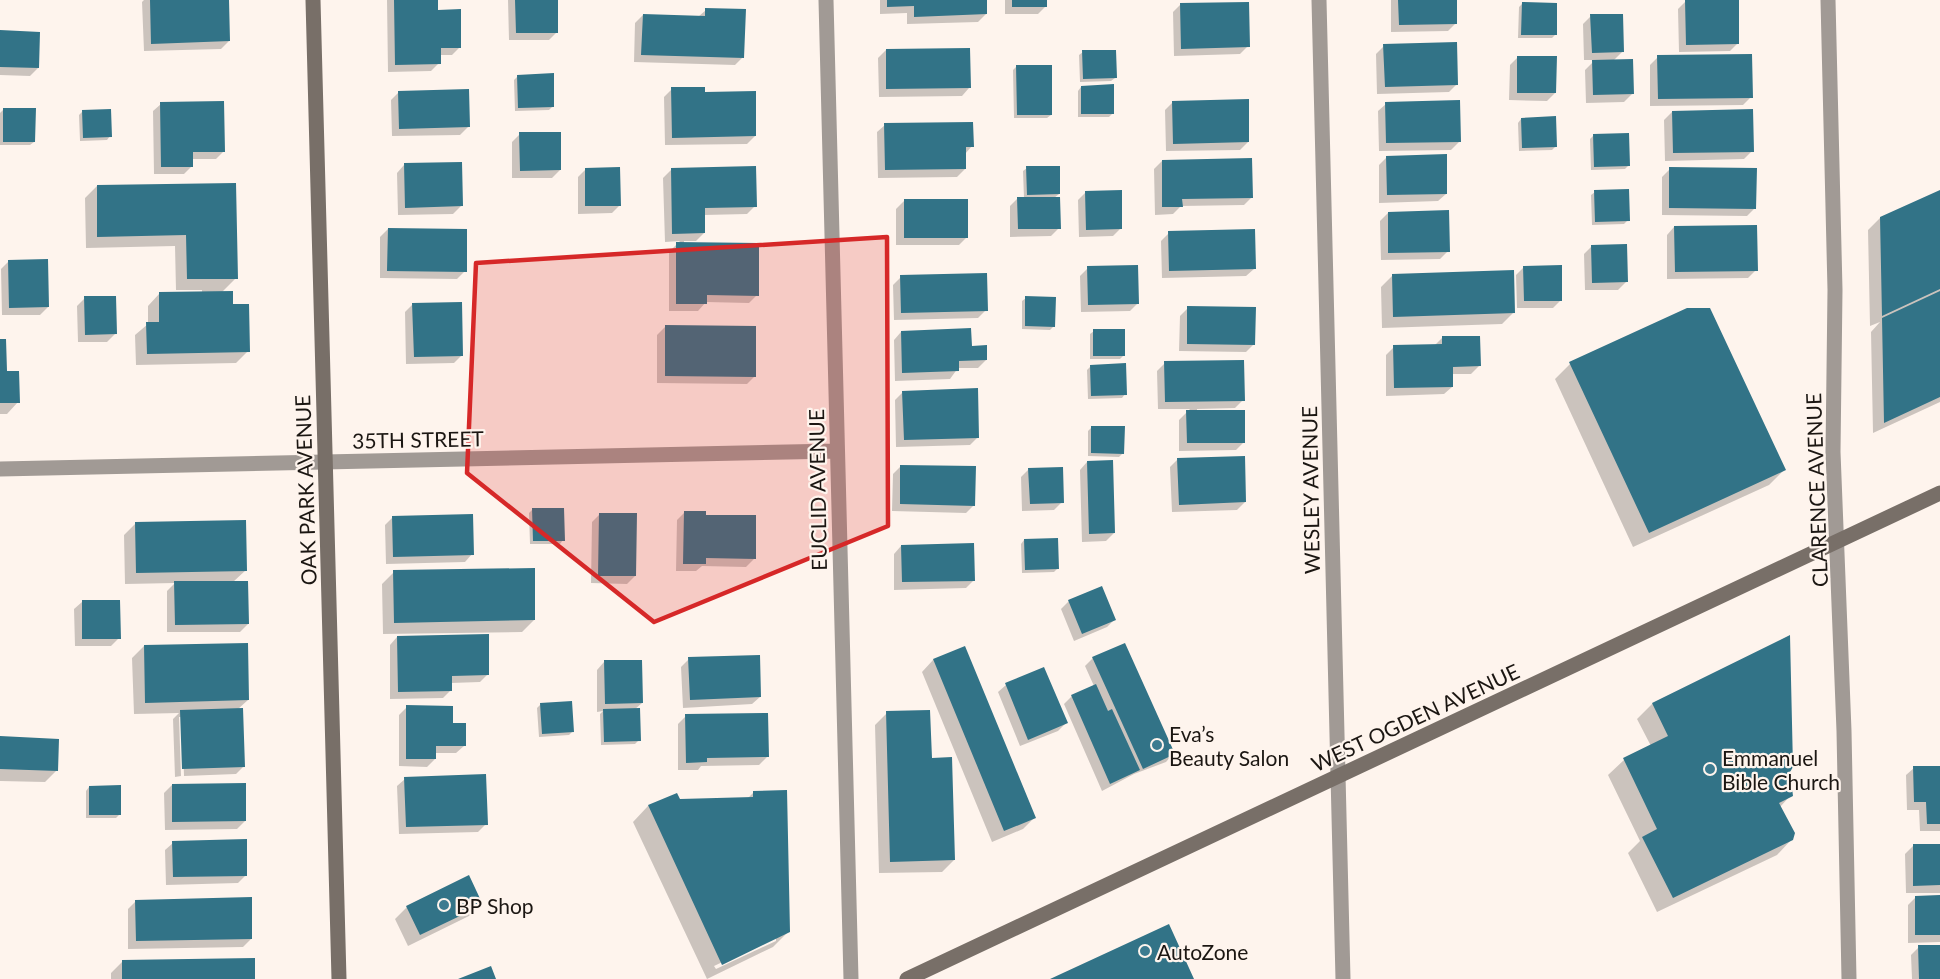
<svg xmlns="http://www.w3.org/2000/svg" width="1940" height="979" viewBox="0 0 1940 979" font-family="Lato,sans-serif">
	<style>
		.shadow { fill: #0003; fill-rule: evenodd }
		.building { fill: #327387 }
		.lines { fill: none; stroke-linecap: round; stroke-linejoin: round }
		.street { stroke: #a19a95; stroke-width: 15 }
		.secondary { stroke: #786f68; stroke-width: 15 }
		.marked { fill: #d62828; fill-opacity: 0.2; stroke: #d62828; stroke-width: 4.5; stroke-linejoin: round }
		.poi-dot { fill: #3c7b90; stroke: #fef4ed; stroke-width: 2 }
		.labels { text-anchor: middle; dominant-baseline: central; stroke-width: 4.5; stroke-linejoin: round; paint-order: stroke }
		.street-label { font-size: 21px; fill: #1b1612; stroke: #fef4ed }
		.poi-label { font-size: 21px; fill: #1b1612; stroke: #fef4ed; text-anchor: start }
	</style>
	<rect width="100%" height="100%" fill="#fef4ed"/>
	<path class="shadow" d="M144 0H227L229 41 221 49 144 51 142 2Z
		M387 0H436V12L460 47 452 55H439V63L431 71 388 72Z
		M508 0H556L557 32 549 40H509Z
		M880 0H985L986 14 978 22 907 24V13L880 14Z
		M1005 0H1046V6L1038 14H1005Z
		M1391 0H1456V23L1448 31 1391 32Z
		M1737 0 1738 43 1730 51 1679 52 1678 9 1686 1Z
		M1181 4 1248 46 1240 54 1174 56 1173 12Z
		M1522 4 1555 35 1552 38H1518L1519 7Z
		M706 10 743 57 735 65 634 62 635 23 643 15 698 17Z
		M1591 16 1623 51 1613 61 1632 94 1624 102 1586 103 1585 70 1595 60H1584L1583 24Z
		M0 32 38 68 30 76 0 75Z
		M1384 46 1457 84 1449 92 1377 94 1376 54Z
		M886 50 969 88 962 96 879 97 878 58Z
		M1083 52 1115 78 1111 81 1080 82 1079 55Z
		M1518 57 1555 93 1547 101 1509 100 1510 65Z
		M1658 57 1751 97 1743 105 1650 106V65Z
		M1017 66 1051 115 1047 118H1014L1013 70Z
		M518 76 553 106 549 110 515 111 514 80Z
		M1081 87 1113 113 1109 117H1078V91Z
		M672 89 704 93 755 136 747 144 665 145 664 97Z
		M399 92 468 127 460 135 392 136 391 100Z
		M1173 102 1248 142 1240 150 1166 151 1165 110Z
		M161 104 224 151 216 159H192V166L184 174H154L153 111Z
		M1386 104 1459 142 1451 150 1379 151 1378 111Z
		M4 109 34 142 30 145H0V113Z
		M83 111 110 136 107 140 80 141 79 115Z
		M1672 112 1752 151 1744 159 1665 161 1664 120Z
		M1521 119 1556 146 1552 150 1519 151 1518 123Z
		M885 125 972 146 965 154V169L957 177 878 178 877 132Z
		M520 134 560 170 552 178H512V142Z
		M1594 135 1629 165 1625 169 1591 170 1590 139Z
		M1387 157 1446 194 1438 201 1379 203V165Z
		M1162 161 1252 197 1244 205 1181 206 1173 214 1155 215 1154 169Z
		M404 165 461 206 453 214 398 215 397 173Z
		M1027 168 1059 194 1054 198 1059 228 1051 236 1010 237V206L1018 198H1024L1023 171Z
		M586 169 620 205 612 213 578 214V177Z
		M1670 169 1755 208 1747 216 1662 215V177Z
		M671 170 755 206 747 214 704 215V233L696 241H684V244L757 295 749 303 706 302 698 311H669V252L680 241 665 242 663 178Z
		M234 184 236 278 222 292 232 306 248 351 236 363 136 365 135 335 148 324V306L159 294 202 293V290H176L175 246 86 248 85 198 97 186Z
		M1086 192 1121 228 1113 236 1079 237 1078 200Z
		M1595 192 1628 220 1624 224 1592 225 1591 195Z
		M1940 192V402L1873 433 1871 332 1880 322 1870 326 1868 230 1880 218Z
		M904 201 967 237 959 245H896V209Z
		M1388 213 1448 251 1440 259 1381 260 1380 221Z
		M1674 227 1756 270 1748 278 1667 279V235Z
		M388 229 465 271 457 279 380 278V237Z
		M1169 233 1254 269 1246 276 1162 278 1161 241Z
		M1592 246 1626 282 1618 290H1585L1584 254Z
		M9 261 48 307 40 315H2L1 269Z
		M1524 267 1561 300 1553 308H1517L1516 275Z
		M1088 268 1138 303 1130 311 1081 312 1080 276Z
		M1393 275 1513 313 1502 324 1382 328 1381 287Z
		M901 277 986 310 978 318 894 320 893 285Z
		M85 298 115 334 107 342H78L77 306Z
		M1026 298 1054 326 1050 330 1022 329V301Z
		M413 304 462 355 454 363 406 364 405 312Z
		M1188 308 1254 344 1246 352 1179 351 1180 316Z
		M665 327 755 376 747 384 657 383V335Z
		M1094 331 1124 355 1120 359H1090V334Z
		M901 332 970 347 986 360 978 368H958L950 379 895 381 894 340Z
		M1442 338 1479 366 1471 374H1451L1452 387 1444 394 1386 396V355L1394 347 1434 346Z
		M0 340 5 372 18 402 7 414H0Z
		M1165 363 1243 400 1235 408 1197 409V412L1244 442 1236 450 1179 451V420L1190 409H1158L1157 371Z
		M1570 364 1784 470 1769 485 1633 547 1555 379Z
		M1091 366 1125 394 1122 398 1088 399 1087 370Z
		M903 392 978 437 970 445 896 447 895 400Z
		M1092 427 1123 453 1119 457 1088 456V431Z
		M1178 459 1245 502 1237 510 1172 512 1170 467Z
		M1087 462 1114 533 1106 541 1082 542 1080 470Z
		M901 466 974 505 966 513 892 511 893 474Z
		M1029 469 1062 502 1054 510 1022 511 1021 477Z
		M533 509 563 540 560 544H530L529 513Z
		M685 512 705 516 754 559 746 567 702 566 696 571H676L677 520Z
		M600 514 635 576 627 584 591 583 592 522Z
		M393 517 472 554 465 562 386 564 385 525Z
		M136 523 246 570 233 582 248 624 240 632H167V591L175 583 125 584 124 535Z
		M1024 540 1058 568 1054 572 1022 573 1021 544Z
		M901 546 974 580 966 588 894 590V554Z
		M394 572 534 620 522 632 383 634 382 584Z
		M1069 601 1114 620 1107 627 1074 641 1061 609Z
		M82 602 119 638 111 646H75L74 609Z
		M397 637 488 674 480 682 451 683V690L443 698 390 699V645Z
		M1788 638V771L1791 795 1780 807 1792 839 1777 855 1657 912 1628 853 1640 841 1608 775 1624 760 1651 746 1637 719 1652 704Z
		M144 646 248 700 238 709 243 767 236 774 184 776 182 717H179L181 776 175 777 173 719 179 713 134 714 132 658Z
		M964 648 1034 818 1023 829 992 842 922 672 933 660Z
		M1093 658 1173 754 1166 762 1134 774 1102 791 1064 704 1072 696 1094 686 1085 666Z
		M689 659 760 697 752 704 683 708 681 667Z
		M604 662 642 703 634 710 639 740 635 744 601 745 600 714 603 711 597 712V670Z
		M1043 669 1066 723 1058 731 1020 746 998 692 1006 685Z
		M541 704 572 732 569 735 539 737 537 708Z
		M407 707 451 725 464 746 456 753H435V759L427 767 399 766V715Z
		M887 713 930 759 954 860 942 872 879 873 875 725Z
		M686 716 767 757 759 765 701 766 698 770H678V724Z
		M0 738 57 770 45 782 0 781Z
		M1940 767V831H1920L1919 810H1907L1906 775 1914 768Z
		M405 779 486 824 478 832 399 834 397 786Z
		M172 785 245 821 237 829 165 830 164 793Z
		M89 787 120 814 116 818H86V791Z
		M754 792 789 931 773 947 707 979 633 822 648 806 676 795 679 801 747 799ZM776 937V941L716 969 714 966Z
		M173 843 246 875 238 883 166 885 165 850Z
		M1940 845V893H1906L1905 854 1913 846Z
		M1916 897H1940V942L1908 943V905Z
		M136 901 251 939 243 947 128 949V909Z
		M481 905 469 916 408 946 395 919 407 907Z
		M1940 946V979H1912L1911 955 1919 947Z
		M122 962 254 979H111V973Z"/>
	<path class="building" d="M150 0H229L230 41 151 44Z
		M394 0H438V10L461 9V48H441V64L395 65Z
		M515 0H558V33H516Z
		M887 0H987V14L914 17V6L887 7Z
		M1012 0H1047V7H1012Z
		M1398 0H1457V24L1399 25Z
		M1685 0H1739V44L1686 45Z
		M1249 2 1250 47 1181 49 1180 3Z
		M1522 2 1557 3V35H1521Z
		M705 8 746 9 744 58 641 55 643 14 705 16Z
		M1590 14H1623L1624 52 1592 53Z
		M0 30 40 32 39 68 0 67Z
		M1457 42 1458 85 1385 87 1383 44Z
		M970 48 971 88 886 89V49Z
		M1082 50H1116L1117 78 1083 79Z
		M1752 54 1753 98 1658 99 1657 55Z
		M1517 56H1557L1556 93H1517Z
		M1633 59 1634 94 1593 95 1592 60Z
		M1016 65H1052V115H1017Z
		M554 73V107L518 108 517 75Z
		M1114 84V114H1081V86Z
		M671 87H705V92L756 91V136L672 138Z
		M469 89 470 127 399 129 398 91Z
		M1249 99V142L1173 144 1172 101Z
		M1460 100 1461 142 1386 143 1385 102Z
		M224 101 225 152H193V167H161L160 102Z
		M3 108H36L35 142H3Z
		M111 109 112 137 83 138 82 110Z
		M1753 109 1754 152 1673 153 1672 111Z
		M1556 116 1557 147 1522 148 1521 118Z
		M973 122 974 147H966V169L885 170 884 123Z
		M519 132H561V170L520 171Z
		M1629 133 1630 166 1594 167 1593 134Z
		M1447 154V194L1387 195 1386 156Z
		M1252 158 1253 198 1182 199 1183 207H1162V160Z
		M462 162 463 206 405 208 404 163Z
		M756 166 757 207 705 208V233L672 234 671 168Z
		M1026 166H1060V194L1027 195Z
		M620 167 621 206H585V168Z
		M1669 167 1757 168 1756 209 1669 208Z
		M236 183 238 279H187L186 235 97 237V185Z
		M1629 189 1630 221 1595 222 1594 190Z
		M1122 190V229L1086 230 1085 191Z
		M1940 190V289L1882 316 1880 217Z
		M1017 197H1060L1061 229H1018Z
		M904 199H968V238H904Z
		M1449 210 1450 252 1388 253V212Z
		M1757 225 1758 271 1675 272 1674 226Z
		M388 228 467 229V272L387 271Z
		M1255 229 1256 269 1169 271 1168 231Z
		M676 242 759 243V296L707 295V304H676Z
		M1627 244 1628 282 1592 283 1591 245Z
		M48 259 49 307 9 308 8 260Z
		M1138 265 1139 304 1088 305 1087 266Z
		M1562 265V301H1524L1523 266Z
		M1514 270 1515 313 1393 317 1392 274Z
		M987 273 988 311 901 313 900 275Z
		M233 291V304H249L250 352 147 354 146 322H159V292Z
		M1940 291V397L1884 423 1882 318Z
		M84 296H116L117 334 85 335Z
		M1025 296 1056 297 1055 327 1025 326Z
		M462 302 463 356 414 357 412 303Z
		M1187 306 1256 307 1255 345 1187 344Z
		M1687 308H1710L1786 470 1649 533 1569 362Z
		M665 325 756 326V377L665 376Z
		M971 328 972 346 987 345V360L959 361V371L902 373 901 331Z
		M1093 329H1125V356H1093Z
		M1442 336H1480L1481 366 1453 367V387L1394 388 1393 345 1442 344Z
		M0 339H6L7 371H19L20 403H0Z
		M1244 360 1245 401 1165 402 1164 361Z
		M1126 363 1127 395 1091 396 1090 365Z
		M978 388 979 438 904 440 902 391Z
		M1186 410H1245V443H1187Z
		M1091 426H1125L1124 454 1091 453Z
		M1245 456 1246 502 1179 505 1177 458Z
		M1113 460 1115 533 1089 534 1087 461Z
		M900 465 976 466 975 506 900 504Z
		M1063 467 1064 503 1030 504 1028 468Z
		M532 508H564L565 541H533Z
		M684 511H706V515H756V559L706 558V564H683Z
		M599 513H637L636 576H598Z
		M473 514 474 555 393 557 392 516Z
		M246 520 247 571 136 573 135 522Z
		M1058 538 1059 569 1025 570 1024 539Z
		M974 543 975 581 902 582 901 545Z
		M535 568V620L394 623 393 570Z
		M174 581H248L249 624 175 625Z
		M1102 586 1116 620 1082 634 1068 600Z
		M82 600H120L121 639H82Z
		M489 634V675L452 676V691L398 692 397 636Z
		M1790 635 1793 767 1790 772 1793 796 1779 803 1795 833 1793 840 1673 898 1642 837 1657 829 1623 758 1668 736 1652 703Z
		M248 643 249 700 145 703 144 645Z
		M1125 643 1175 754 1143 769 1092 657Z
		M965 646 1036 818 1004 831 933 659Z
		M760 655 761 697 690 700 688 657Z
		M604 660H642L643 703 605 704Z
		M1044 667 1068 723 1028 740 1005 683Z
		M1096 684 1108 711 1112 709 1140 770 1110 784 1071 695Z
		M572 701 574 732 542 734 540 703Z
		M406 705 453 706V723H466V746H436V759H406Z
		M243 708 245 767 182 769 180 710Z
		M640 708 641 741 604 742 603 709Z
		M930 710 932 758 952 757 955 860 890 862 886 711Z
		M768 713 769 757 707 758V762L686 763 685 714Z
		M0 736 59 739 58 771 0 769Z
		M1913 766H1940V824H1927L1926 802H1914Z
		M486 774 488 825 406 827 404 777Z
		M246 783V821L172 822V784Z
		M121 785V815H89V786Z
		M787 790 790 932 722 965 648 805 677 793 680 799 753 797V791Z
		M247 839V876L173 877 172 841Z
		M1913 844H1940V885L1913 886Z
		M469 875 483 905 420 935 406 906Z
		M1940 895V935H1915V896Z
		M252 897V939L136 941 135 900Z
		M1169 924 1194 979H1050Z
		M1918 945H1940V979H1919Z
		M255 958V979H122V960Z
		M491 966 496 979H458Z"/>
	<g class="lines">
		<path class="street" d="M826 0 851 979
			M1319 0 1343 979
			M1828 0 1835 290 1833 452 1844 731 1849 979
			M0 469 837 451"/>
		<path class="secondary" d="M313 0 339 979
			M907 979 1940 493"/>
	</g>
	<path class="marked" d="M887 237 888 526 654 622 467 473 476 263Z"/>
	<g class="poi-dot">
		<circle cx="1157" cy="745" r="6"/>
		<circle cx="1710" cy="769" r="6"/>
		<circle cx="444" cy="905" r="6"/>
		<circle cx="1145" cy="951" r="6"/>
	</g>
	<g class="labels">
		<g class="street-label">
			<text transform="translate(418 439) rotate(-1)">35TH STREET</text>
			<text transform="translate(305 490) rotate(-92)">OAK PARK AVENUE</text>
			<text transform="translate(817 490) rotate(-91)">EUCLID AVENUE</text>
			<text transform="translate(1310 490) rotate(-91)">WESLEY AVENUE</text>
			<text transform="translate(1816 490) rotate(-92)">CLARENCE AVENUE</text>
			<text transform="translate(1415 717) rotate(-25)">WEST OGDEN AVENUE</text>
		</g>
		<g class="poi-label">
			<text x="1169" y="733">Eva’s<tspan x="1169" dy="24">Beauty Salon</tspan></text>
			<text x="1722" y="757">Emmanuel<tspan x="1722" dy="24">Bible Church</tspan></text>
			<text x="456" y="905">BP Shop</text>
			<text x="1157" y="951">AutoZone</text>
		</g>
	</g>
</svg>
